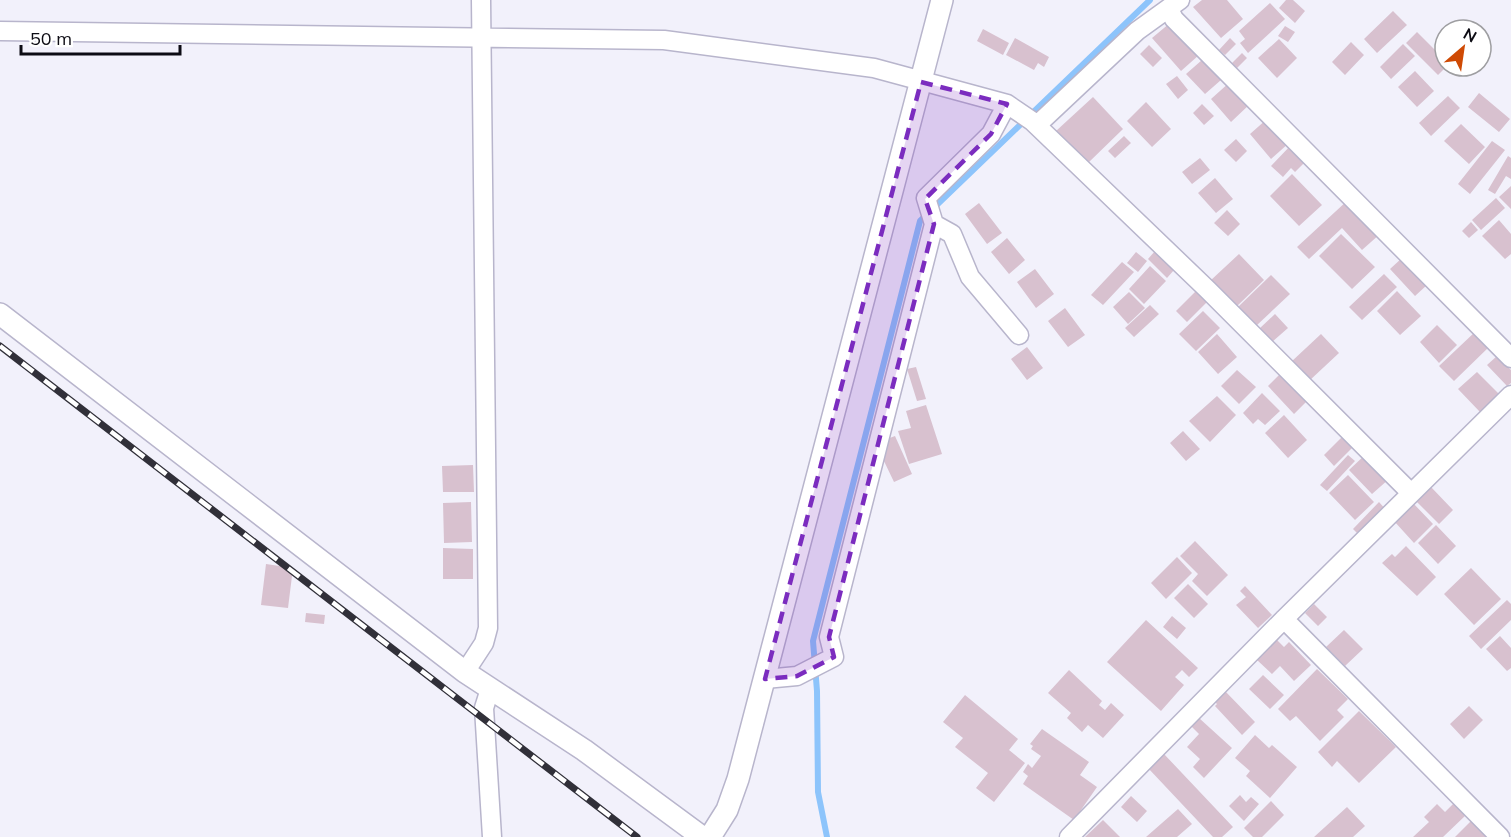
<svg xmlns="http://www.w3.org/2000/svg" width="1511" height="837" viewBox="0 0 1511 837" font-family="Mulish,sans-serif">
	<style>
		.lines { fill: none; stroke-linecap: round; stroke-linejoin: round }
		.stream { stroke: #8dc4fb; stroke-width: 6 }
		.building { fill: #d8c1cf }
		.minor-casing { stroke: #b8b5cc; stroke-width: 21 }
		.tertiary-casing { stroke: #b8b5cc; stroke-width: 24 }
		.minor { stroke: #fff; stroke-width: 18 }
		.tertiary { stroke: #fff; stroke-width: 21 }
		.rail-casing { stroke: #313039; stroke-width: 7 }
		.rail { stroke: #fff; stroke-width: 4.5; stroke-dasharray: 14; stroke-linecap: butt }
		.marked { fill: #7b2cbf; fill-opacity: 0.2; stroke: #7b2cbf; stroke-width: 4.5; stroke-dasharray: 12 8; stroke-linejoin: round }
	</style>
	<rect width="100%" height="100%" fill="#f2f1fb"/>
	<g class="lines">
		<path class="stream" d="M827 837 818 792 817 691 813 641 920 221 1150 0"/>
	</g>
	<path class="building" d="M1202 0H1227L1243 19 1221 38 1193 7Z
		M1286 0H1293L1305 11 1295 23 1279 8Z
		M1270 3 1285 19 1248 53 1240 43 1245 39 1239 31Z
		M1393 11 1407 25 1377 53 1364 39Z
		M1170 23 1199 55 1181 71 1152 38Z
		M1285 26 1295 32 1288 42 1278 36Z
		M983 29 1009 43 1003 55 977 41Z
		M1417 32 1445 60 1447 66 1438 75 1406 43Z
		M1015 38 1049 57 1044 67 1038 63 1034 70 1006 55Z
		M1230 38 1236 44 1225 55 1219 50Z
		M1279 39 1297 58 1277 78 1258 58Z
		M1351 42 1364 55 1345 75 1332 62Z
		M1403 44 1415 56 1391 79 1380 67Z
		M1149 45 1162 58 1153 67 1140 54Z
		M1242 53 1247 58 1236 69 1231 64Z
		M1202 60 1221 80 1205 94 1186 74Z
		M1415 71 1434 91 1417 107 1398 87Z
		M1177 76 1188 90 1178 99 1166 84Z
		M1230 82 1250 104 1231 122 1211 99Z
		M1479 93 1510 119 1499 132 1468 107Z
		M1448 96 1460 108 1431 136 1419 123Z
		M1093 97 1123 129 1087 164 1056 131Z
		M1146 102 1171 129 1152 147 1127 121Z
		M1202 104 1214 116 1204 125 1193 113Z
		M1267 119 1289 143 1271 159 1250 134Z
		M1461 124 1485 147 1469 164 1444 141Z
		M1124 136 1131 143 1115 158 1108 151Z
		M1236 139 1247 151 1236 162 1224 150Z
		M1492 141 1505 150 1470 194 1458 184Z
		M1292 144 1308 159 1295 172 1291 168 1283 177 1271 166Z
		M1508 156 1511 158V179L1506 176 1495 194 1488 190Z
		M1200 158 1210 170 1192 184 1182 172Z
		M1292 174 1322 205 1299 226 1270 196Z
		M1215 178 1233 199 1216 213 1198 193Z
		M1511 186V209L1499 197Z
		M1496 198 1505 208 1481 230 1472 220Z
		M1348 200 1380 234 1362 250 1342 228 1309 259 1297 247Z
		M979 203 1002 233 987 244 965 214Z
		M1227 210 1240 224 1228 236 1214 223Z
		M1499 220 1511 234V254L1505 259 1482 236Z
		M1471 222 1478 230 1469 238 1462 231Z
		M1341 234 1375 267 1352 289 1319 256Z
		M1007 238 1025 260 1009 274 991 252Z
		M1155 251 1174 270 1167 278 1148 259Z
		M1136 252 1147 261 1138 272 1127 263Z
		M1239 254 1264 280 1235 308 1210 281Z
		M1402 258 1427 285 1415 296 1390 269Z
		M1122 262 1134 272 1103 305 1091 295Z
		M1150 266 1166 281 1144 304 1129 289Z
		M1035 269 1054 294 1036 308 1017 282Z
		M1384 274 1397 287 1362 320 1349 307Z
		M1271 275 1290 294 1256 326 1238 307Z
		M1197 290 1208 301 1187 322 1176 311Z
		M1397 291 1421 316 1400 335 1377 311Z
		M1129 292 1145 308 1128 324 1113 307Z
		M1150 305 1159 314 1134 337 1125 328Z
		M1065 308 1085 335 1068 347 1048 321Z
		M1203 311 1220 328 1196 351 1179 334Z
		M1275 314 1288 328 1272 342 1259 329Z
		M1437 325 1457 345 1439 363 1420 342Z
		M1476 331 1490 346 1454 381 1439 366Z
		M1217 334 1237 357 1218 374 1198 352Z
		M1321 334 1339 353 1309 381 1291 362Z
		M1027 347 1043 368 1027 380 1011 359Z
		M1497 356 1511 370V383L1507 386 1487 365Z
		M916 367 926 399 917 401 907 369Z
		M1237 370 1256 387 1239 404 1221 386Z
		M1477 372 1499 394 1480 412 1458 389Z
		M1280 374 1306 402 1294 414 1268 386Z
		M1262 393 1280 411 1265 425 1258 419 1253 424 1243 413Z
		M1217 396 1236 415 1210 442 1189 421Z
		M926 405 942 454 909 464 898 431 911 428 906 411Z
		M1284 415 1307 440 1288 458 1265 433Z
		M1183 431 1200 449 1186 461 1170 443Z
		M1344 435 1354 446 1334 466 1324 455Z
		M895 436 912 474 894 482 883 459 887 439Z
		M1366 454 1389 479 1372 494 1349 470Z
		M1348 455 1355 461 1327 491 1320 485Z
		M473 465 474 492H443L442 466Z
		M1348 475 1374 502 1355 520 1329 493Z
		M1431 487 1453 510 1439 524 1416 501Z
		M471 502 472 542 444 543 443 503Z
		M1379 502 1387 511 1361 537 1353 529Z
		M1413 503 1433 524 1414 543 1394 521Z
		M1436 525 1456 546 1438 564 1418 543Z
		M1195 541 1228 575 1207 596 1192 581 1198 574 1180 556Z
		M1406 546 1436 577 1417 596 1382 563 1392 554 1395 557Z
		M443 548 473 549V579H443Z
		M1177 557 1192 573 1166 599 1151 583Z
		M266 564 293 568 288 608 261 605Z
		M1471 568 1501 599 1474 625 1444 594Z
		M1188 584 1208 604 1194 618 1174 598Z
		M1245 586 1272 615 1258 628 1236 605 1246 597 1240 591Z
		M1507 600 1511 604V620L1481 649 1469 636Z
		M1314 604 1327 617 1318 626 1305 613Z
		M306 613 325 615 324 624 305 622Z
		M1172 616 1186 628 1177 639 1163 627Z
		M1146 620 1198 668 1189 677 1182 670 1175 677 1184 685 1161 711 1107 662Z
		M1344 630 1363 649 1345 666 1326 647Z
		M1500 636 1511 648V668L1507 671 1486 649Z
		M1277 640 1284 647 1289 642 1311 665 1294 681 1280 666 1272 674 1257 660Z
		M1317 669 1348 699 1337 710 1344 717 1320 741 1296 716 1290 721 1278 709Z
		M1069 670 1102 701 1099 705 1105 710 1111 703 1124 715 1103 738 1088 725 1082 732 1067 718 1071 713 1048 693Z
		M1263 675 1284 695 1270 709 1249 689Z
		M1225 691 1255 722 1242 735 1215 706 1217 704 1214 701Z
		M965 695 1018 739 1009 750 1025 763 994 802 976 788 988 773 955 747 963 738 943 722Z
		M1469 706 1483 720 1464 739 1450 724Z
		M1359 711 1396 747 1359 783 1337 761 1332 767 1318 752Z
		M1199 718 1232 748 1204 778 1193 767 1200 759 1187 747 1199 734 1191 726Z
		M1042 729 1089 762 1080 775 1097 787 1074 820 1023 784 1028 776 1023 772 1028 764 1032 768 1041 756 1031 749 1033 746 1030 744Z
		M1255 735 1269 748 1272 745 1297 767 1270 798 1246 776 1250 771 1235 758Z
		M1164 754 1233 827 1222 837H1213L1148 768Z
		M1240 795 1246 802 1251 797 1259 804 1244 821 1229 806Z
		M1131 796 1147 811 1137 822 1121 807Z
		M1271 801 1284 815 1262 837H1253L1244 828Z
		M1454 803 1466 815 1443 837H1413L1429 822 1424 817 1437 804 1445 812Z
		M1347 807 1365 826 1353 837H1314Z
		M1178 809 1192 824 1177 837H1146Z
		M1103 820 1120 837H1085Z
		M1471 821 1488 837H1455Z"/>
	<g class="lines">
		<g class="minor-casing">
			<path id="minor" d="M1169 9 1174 19 1511 358
				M0 31 664 40 874 68 1007 104 1032 121 1208 290 1411 493
				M1037 125 1137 31 1180 0
				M934 224 952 234 970 277 1019 335
				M1284 619 1500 837
				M465 672 484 643 488 628 481 0
				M765 679 797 676 834 657 829 637 934 224 926 198 991 134 1007 104
				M490 689 484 708 492 837
				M1069 837 1284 619 1511 395"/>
		</g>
		<g class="tertiary-casing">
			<path id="tertiary" d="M0 314 465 672 584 750 702 837
				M710 837 727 810 738 779 942 0"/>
		</g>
		<use href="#minor" class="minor"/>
		<use href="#tertiary" class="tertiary"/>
		<g class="rail-casing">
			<path id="rail" d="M0 346 637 837"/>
		</g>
		<use href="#rail" class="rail"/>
	</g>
	<path class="marked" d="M921 82 1007 104 991 134 925 199 934 224 829 637 834 657 797 676 765 679Z"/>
	<g transform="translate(1463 48) rotate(29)"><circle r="28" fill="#ffffff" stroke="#9e9ea1" stroke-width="1.5"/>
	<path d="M0-4.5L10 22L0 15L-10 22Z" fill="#cf4a04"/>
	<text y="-9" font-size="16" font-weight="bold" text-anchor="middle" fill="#0d0c14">N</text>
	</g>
	<path d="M21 45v9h159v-9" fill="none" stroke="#0d0c14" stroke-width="3"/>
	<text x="30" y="45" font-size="18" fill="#0d0c14" stroke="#ffffff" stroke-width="4.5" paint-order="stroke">50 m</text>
</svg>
